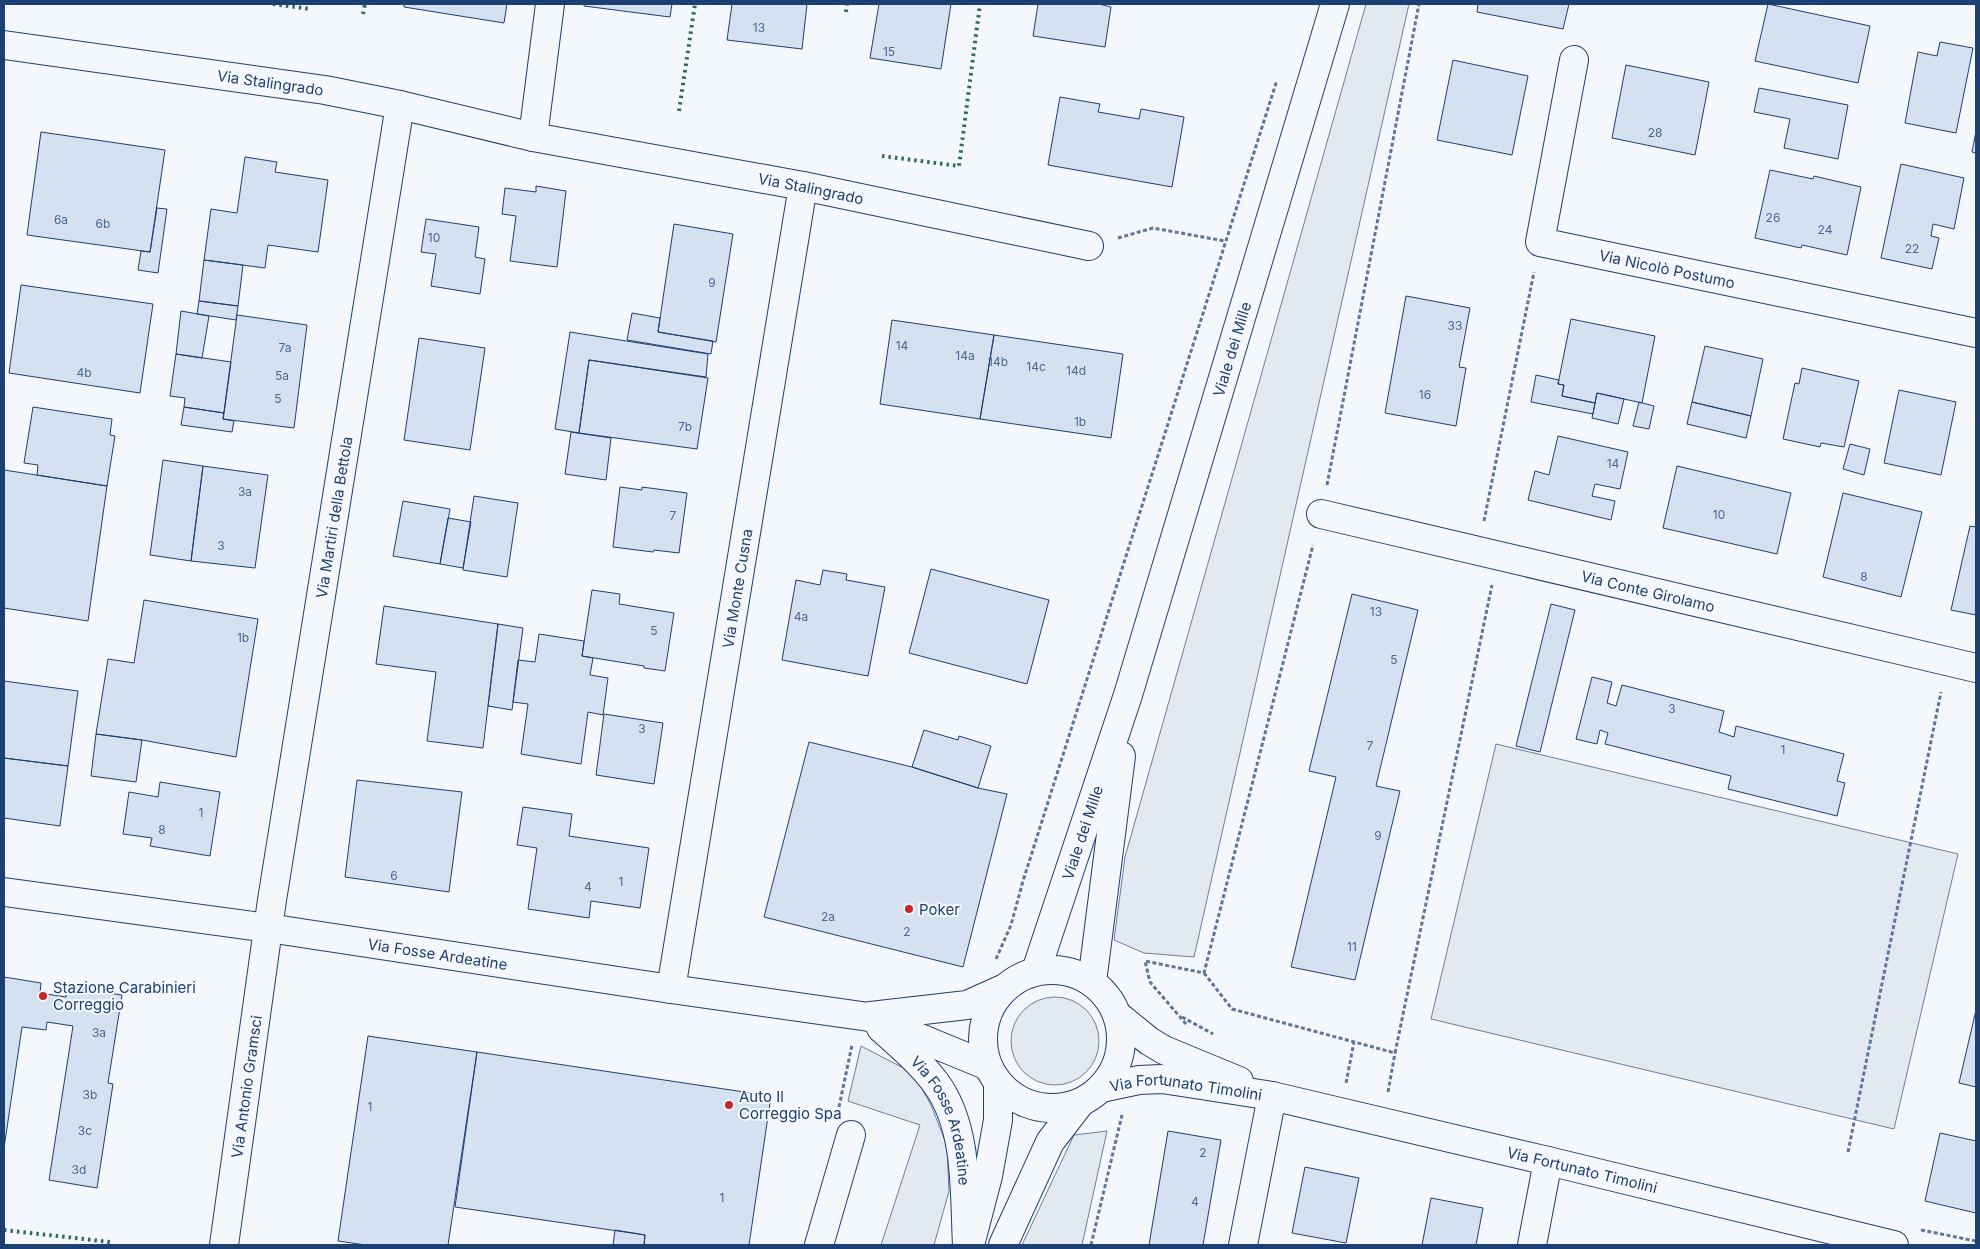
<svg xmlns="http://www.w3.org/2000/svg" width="1980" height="1249" viewBox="0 0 1980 1249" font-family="Inter,sans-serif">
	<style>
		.green { fill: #e3e9f0; stroke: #687fa3 }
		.building { fill: #d5e0f0; stroke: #1d3f73 }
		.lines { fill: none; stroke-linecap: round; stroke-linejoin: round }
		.minor-casing { stroke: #1d3f73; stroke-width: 30 }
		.major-casing { stroke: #1d3f73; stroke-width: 30 }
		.path { stroke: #5e769c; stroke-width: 3; stroke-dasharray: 4 2.5; stroke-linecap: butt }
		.minor { stroke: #f4f7fb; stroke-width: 28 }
		.major { stroke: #f4f7fb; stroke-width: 28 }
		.hedge { stroke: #2c6c60; stroke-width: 4; stroke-dasharray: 2.5 4; stroke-linecap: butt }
		.poi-dot { fill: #c62828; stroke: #f4f7fb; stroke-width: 2 }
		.labels { text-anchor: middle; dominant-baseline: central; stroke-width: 4; stroke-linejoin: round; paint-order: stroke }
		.number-label { font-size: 12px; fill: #4b6792 }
		.street-label { font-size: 15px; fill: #1d3f73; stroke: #f4f7fb }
		.poi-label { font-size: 15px; fill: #1d3f73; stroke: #f4f7fb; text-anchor: start }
	</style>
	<rect width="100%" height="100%" fill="#f4f7fb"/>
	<path class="green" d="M1366 4H1409L1194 957 1144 953 1114 940 1125 857Z
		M1496 744 1958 854 1894 1129 1431 1019Z
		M1011 1041a44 44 0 1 1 88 0a44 44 0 1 1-88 0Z
		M861 1046 913 1073 931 1105 947 1146 949 1191 934 1245H881L920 1125 848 1101Z
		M1107 1131 1082 1245H1022L1074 1135Z"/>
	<path class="building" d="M404 4H507L504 23 404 7Z
		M584 4H672L670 17 584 6Z
		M732 4H807L802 49 727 40Z
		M879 4H951L941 69 870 58Z
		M1038 4H1099L1111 7 1105 47 1033 36Z
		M1478 4H1569L1563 29 1477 12Z
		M1768 4 1870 26 1858 83 1755 61Z
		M1940 42 1973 48 1956 133 1905 123 1918 52 1937 56Z
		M1453 60 1528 76 1512 155 1437 140Z
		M1626 65 1709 82 1695 155 1612 138Z
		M1759 88 1848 105 1838 159 1784 148 1790 119 1754 112Z
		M1060 97 1100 104 1098 112 1139 119 1141 109 1184 117 1172 187 1048 165Z
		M1976 131V153L1972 152Z
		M41 132 165 150 150 252 27 235Z
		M245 157 277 162 275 172 328 180 318 252 268 245 265 268 204 260 211 209 237 213Z
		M1901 164 1964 178 1954 229 1933 224 1931 236 1939 238 1932 269 1881 258Z
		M1770 170 1813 179 1814 176 1861 187 1847 255 1802 245 1801 248 1755 238Z
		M536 186 566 191 557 267 510 261 516 216 502 214 505 188 536 192Z
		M157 208 167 209 158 273 138 270 141 251 150 252Z
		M426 219 479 227 475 257 485 259 480 294 431 286 436 254 421 252Z
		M674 224 733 234 716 342 658 332Z
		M204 260 243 265 238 306 199 301Z
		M21 285 153 304 140 393 9 373Z
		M1406 296 1470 308 1459 367 1466 368 1456 426 1385 413Z
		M199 301 238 306 236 320 197 314Z
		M181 311 209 316 202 358 176 354Z
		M632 313 660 318 658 332 713 341 711 354 627 340Z
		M237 315 307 325 294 428 223 419Z
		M1571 319 1655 336 1642 403 1597 393 1595 403 1562 396 1564 385 1558 384Z
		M892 320 994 335 980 419 880 404Z
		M570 332 708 354 706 377 589 360 579 433 555 429Z
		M994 335 1123 354 1111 438 980 419Z
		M419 338 485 348 470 450 404 440Z
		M1705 346 1763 359 1751 416 1692 402Z
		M176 354 231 362 224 413 184 407 185 398 170 396Z
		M589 360 708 378 697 449 579 433Z
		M1802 368 1859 381 1844 447 1821 443 1820 447 1783 439 1795 383 1799 384Z
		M1536 375 1559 380 1558 384 1564 385 1562 396 1595 403 1593 414 1531 402Z
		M1899 390 1956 402 1941 475 1884 463Z
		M1597 393 1624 399 1618 424 1592 418Z
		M1639 402 1654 406 1649 429 1633 426Z
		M1692 402 1751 416 1746 438 1687 424Z
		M33 407 112 419 110 435 115 436 107 486 37 475 38 465 24 463Z
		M184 407 224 413 223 419 234 421 232 432 181 425Z
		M571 432 611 438 606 480 565 474Z
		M1558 436 1628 452 1620 489 1595 484 1592 496 1615 501 1611 520 1528 500 1535 471 1549 475Z
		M1850 444 1870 449 1864 475 1843 469Z
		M163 460 203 466 191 561 150 555Z
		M203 466 268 475 255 568 191 561Z
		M1677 466 1791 493 1777 554 1663 528Z
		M4 470 107 486 88 621 4 608Z
		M620 487 642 490V487L687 493 679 553 654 550 653 552 613 547Z
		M1843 493 1922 512 1901 597 1823 577Z
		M474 496 518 503 507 577 463 570Z
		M403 501 450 509 440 564 393 556Z
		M448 518 471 522 463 568 440 564Z
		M1970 526 1976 527V615L1951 610Z
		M931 569 1049 600 1027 684 909 653Z
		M823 570 847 574 846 580 885 587 868 676 782 660 796 580 820 585Z
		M592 590 620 594 619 604 674 613 665 671 644 668V666L582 656Z
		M1352 594 1418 610 1376 786 1400 791 1355 980 1291 967 1336 777 1309 771Z
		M144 600 258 619 236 757 142 740 96 734 108 659 134 663Z
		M1551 604 1575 610 1540 752 1516 746Z
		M384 606 498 624 483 748 427 741 436 672 376 664Z
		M498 624 523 628 512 710 488 706Z
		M539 634 584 641 582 656 593 658 590 675 608 678 603 715 588 712 581 764 521 754 528 704 513 702 518 660 535 662Z
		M1592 677 1612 682 1607 703 1616 706 1622 685 1724 711 1719 732 1734 737 1736 726 1844 754 1837 781 1845 783 1837 816 1728 789 1731 776 1605 744 1608 733 1600 730 1597 744 1576 739Z
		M4 681 78 691 68 766 4 758Z
		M604 714 663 723 654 784 596 775Z
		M924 730 958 740 959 736 991 746 978 788 912 767Z
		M96 734 142 740 136 782 91 776Z
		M809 742 912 767 978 788 1007 794 963 967 764 917Z
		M4 758 68 766 60 826 4 818Z
		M357 780 462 792 449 892 345 877Z
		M160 782 220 792 210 856 150 846 152 838 123 834 129 792 158 797Z
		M523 807 572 814 569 836 649 848 640 908 591 901 589 918 528 909 537 848 517 845Z
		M4 977 41 983 40 993 66 997 67 987 122 995 108 1083 113 1084 97 1188 49 1180 73 1026 47 1022 46 1030 22 1027 4 1148Z
		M1976 1010V1087L1959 1083Z
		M368 1036 477 1052 448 1245H366L338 1241Z
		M477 1052 771 1096 749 1245H644L645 1235 455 1207Z
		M1168 1131 1221 1140 1203 1245H1149Z
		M1940 1133 1976 1141V1213L1925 1201Z
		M1305 1167 1359 1178 1346 1243 1292 1233Z
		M1431 1198 1483 1208 1476 1245H1422Z
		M615 1230 645 1235 644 1245H613Z"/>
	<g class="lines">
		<g class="minor-casing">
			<g id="minor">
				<path id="s1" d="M4 45 325 90 400 105 533 137 803 186 1089 246"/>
				<path id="s2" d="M1574 60 1540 242 1976 333"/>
				<path d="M533 137 550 4"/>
				<path id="s3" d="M1321 514 1976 668"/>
				<path id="s4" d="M4 892 268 928 671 989 869 1017 988 1066"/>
				<path id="s5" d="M671 989 803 186"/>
				<path d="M1117 1015 1149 1041 1164 1050 1239 1081"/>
				<path d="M871 1016 967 1005 1005 988"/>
				<path id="s6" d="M881 1028C900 1045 920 1062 935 1082 969 1127 964 1193 967 1245"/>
				<path id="s7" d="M1101 1088 1139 1080 1162 1079 1272 1096 1548 1161 1894 1245"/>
				<path id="s8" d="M224 1245 272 900 400 105"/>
				<path d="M819 1245 851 1135"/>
				<path d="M1243 1245 1272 1096"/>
				<path d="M1532 1245 1548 1161"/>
			</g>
		</g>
		<g class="major-casing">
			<g id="major">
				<circle cx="1052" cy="1039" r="69"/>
				<path id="s9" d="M1036 971 1128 695 1335 4"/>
				<path d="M1092 982 1121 756"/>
				<path d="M970 1245 988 1176 998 1120V1083"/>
				<path d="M1003 1245 1050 1142 1080 1103"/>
			</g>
		</g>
		<path class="path" d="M1118 238 1153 228 1225 241
			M1327 485 1419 4
			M1484 521 1534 272
			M996 959 1011 925 1023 881 1277 80
			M1204 973 1232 1009 1395 1053 1492 585
			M1182 1017 1213 1034
			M1186 1024 1150 982 1145 961 1204 973 1313 545
			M1346 1083 1354 1042
			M1388 1092 1395 1053
			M839 1107 852 1045
			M1848 1152 1941 692
			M1921 1230 1976 1241
			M1091 1245 1122 1115"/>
		<use href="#minor" class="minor"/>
		<use href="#major" class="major"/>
		<path class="hedge" d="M273 4 310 9
			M846 12 847 4
			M363 14 365 4
			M679 111 695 4
			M882 156 959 166 980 4
			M4 1230 110 1242"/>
	</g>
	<g class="poi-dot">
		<circle cx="909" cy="909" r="5"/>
		<circle cx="43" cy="996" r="5"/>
		<circle cx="729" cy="1105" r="5"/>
	</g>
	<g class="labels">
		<g class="number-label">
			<text x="759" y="27">13</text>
			<text x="889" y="51">15</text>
			<text x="1655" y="132">28</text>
			<text x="1773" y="217">26</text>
			<text x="61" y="219">6a</text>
			<text x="103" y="223">6b</text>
			<text x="1825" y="229">24</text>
			<text x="434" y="237">10</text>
			<text x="1912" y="248">22</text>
			<text x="712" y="282">9</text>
			<text x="1455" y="325">33</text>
			<text x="902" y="345">14</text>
			<text x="285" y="347">7a</text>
			<text x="965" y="355">14a</text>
			<text x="998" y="361">14b</text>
			<text x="1036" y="366">14c</text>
			<text x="1076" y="370">14d</text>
			<text x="84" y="372">4b</text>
			<text x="282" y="375">5a</text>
			<text x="1425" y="394">16</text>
			<text x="278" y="398">5</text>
			<text x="1080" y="421">1b</text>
			<text x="685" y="426">7b</text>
			<text x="1613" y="463">14</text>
			<text x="245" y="491">3a</text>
			<text x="1719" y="514">10</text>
			<text x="673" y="515">7</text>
			<text x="221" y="545">3</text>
			<text x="1864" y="576">8</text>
			<text x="1376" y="611">13</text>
			<text x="801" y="616">4a</text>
			<text x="654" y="630">5</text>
			<text x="243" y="637">1b</text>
			<text x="1394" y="659">5</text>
			<text x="1672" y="708">3</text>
			<text x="642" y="728">3</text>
			<text x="1370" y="745">7</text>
			<text x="1783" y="749">1</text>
			<text x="201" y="812">1</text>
			<text x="162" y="829">8</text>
			<text x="1378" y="835">9</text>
			<text x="394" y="875">6</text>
			<text x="621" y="881">1</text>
			<text x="588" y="886">4</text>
			<text x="828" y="916">2a</text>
			<text x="907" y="931">2</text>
			<text x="1352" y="946">11</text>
			<text x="99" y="1032">3a</text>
			<text x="90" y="1094">3b</text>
			<text x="370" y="1106">1</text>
			<text x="85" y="1130">3c</text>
			<text x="1203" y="1152">2</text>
			<text x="79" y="1169">3d</text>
			<text x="722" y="1197">1</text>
			<text x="1195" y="1201">4</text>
		</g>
		<g class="street-label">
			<text stroke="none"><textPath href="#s1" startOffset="269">Via Stalingrado</textPath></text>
			<text stroke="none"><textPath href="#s1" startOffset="820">Via Stalingrado</textPath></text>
			<text stroke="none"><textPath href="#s2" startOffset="315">Via Nicolò Postumo</textPath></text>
			<text stroke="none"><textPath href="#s9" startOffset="652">Viale dei Mille</textPath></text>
			<text stroke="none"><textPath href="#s8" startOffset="736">Via Martiri della Bettola</textPath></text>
			<text stroke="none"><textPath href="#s5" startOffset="406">Via Monte Cusna</textPath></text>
			<text stroke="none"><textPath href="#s3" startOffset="336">Via Conte Girolamo</textPath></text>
			<text stroke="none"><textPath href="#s9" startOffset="146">Viale dei Mille</textPath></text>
			<text stroke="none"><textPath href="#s4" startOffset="438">Via Fosse Ardeatine</textPath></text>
			<text stroke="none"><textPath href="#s8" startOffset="160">Via Antonio Gramsci</textPath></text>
			<text stroke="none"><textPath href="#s7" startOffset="86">Via Fortunato Timolini</textPath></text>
			<text stroke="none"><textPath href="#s6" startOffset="115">Via Fosse Ardeatine</textPath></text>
			<text stroke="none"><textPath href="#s7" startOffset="492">Via Fortunato Timolini</textPath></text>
		</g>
		<g class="poi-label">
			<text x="919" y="909">Poker</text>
			<text x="53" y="987">Stazione Carabinieri<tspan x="53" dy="17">Correggio</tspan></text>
			<text x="739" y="1096">Auto Il<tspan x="739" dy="17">Correggio Spa</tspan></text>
		</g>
	</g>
	<rect width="1980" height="1249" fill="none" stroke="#1d3f73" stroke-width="10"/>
</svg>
